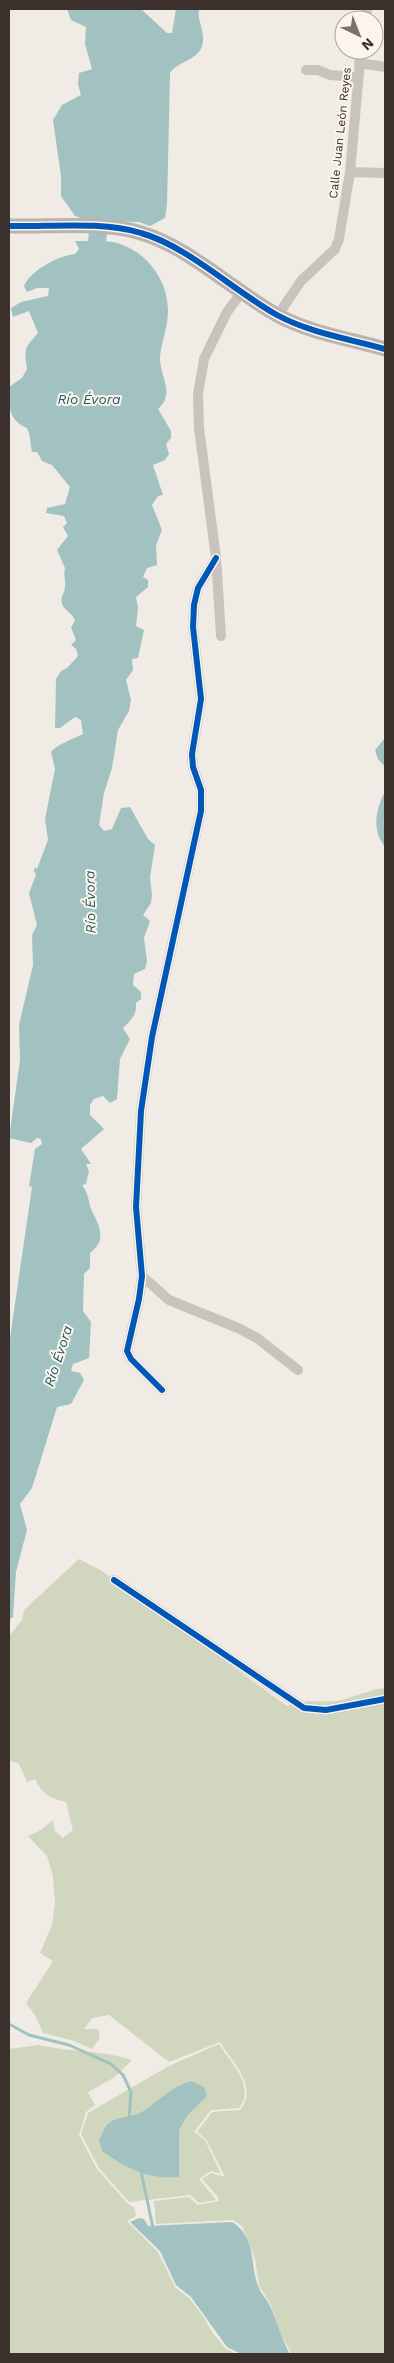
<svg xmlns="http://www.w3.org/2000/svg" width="394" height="2363" viewBox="0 0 394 2363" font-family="'Work Sans',sans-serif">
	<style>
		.green { fill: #d1d6bf }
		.water { fill: #a1c2c1 }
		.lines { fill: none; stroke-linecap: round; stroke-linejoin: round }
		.stream { stroke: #a1c2c1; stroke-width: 3 }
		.river { stroke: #a1c2c1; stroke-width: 18 }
		.street { stroke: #c9c3be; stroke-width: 10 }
		.secondary { stroke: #bab3ae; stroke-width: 15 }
		.cycleway-casing { stroke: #fbf5ee; stroke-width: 9 }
		.cycleway { stroke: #0057b8; stroke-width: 6 }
		.labels { text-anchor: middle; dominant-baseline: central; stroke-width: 4; stroke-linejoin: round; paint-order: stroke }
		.street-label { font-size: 12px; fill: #3b302b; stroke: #fbf5ee }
		.water-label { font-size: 14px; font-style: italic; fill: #1f5a5e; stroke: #fbf5ee }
	</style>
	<rect width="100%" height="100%" fill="#f0ebe5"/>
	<path class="green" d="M79 1559 102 1571 287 1706C301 1698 320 1703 336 1701 349 1699 377 1687 385 1688V2354H292L281 2335 270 2303 259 2286 255 2259 247 2238 242 2226 233 2220 156 2224 154 2201 189 2197 198 2205 219 2201 218 2197 202 2179 211 2173 225 2177 206 2139 197 2132 212 2112 240 2110C259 2087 233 2063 220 2042L169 2062 109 2015 92 2018 84 2029H98L100 2038 92 2049 74 2041 43 2033 35 2015 26 2003 53 1961 40 1953 52 1925 55 1903 53 1876 47 1856 28 1836 41 1830 53 1820 55 1831 63 1838 73 1830 66 1802C50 1798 42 1794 35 1779L27 1782 19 1764 9 1760V1636L22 1620 24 1610Z
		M219 2044C231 2063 256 2087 239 2108L211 2110 194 2132 205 2140 221 2174 211 2171 199 2179 216 2200 199 2203 190 2195 129 2202 99 2168 81 2134 88 2113 169 2066Z
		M39 2045C69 2052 103 2050 132 2060L115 2077 88 2092 95 2105 86 2112 79 2135 97 2169 128 2204 134 2207 136 2216 127 2221 158 2252 175 2287 189 2298 205 2319 212 2332 226 2349 237 2354H9V2049Z"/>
	<path class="water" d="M67 9H141L167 33H172L176 9H199C197 20 204 29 203 41 202 60 179 60 170 73L167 204 165 218 150 226 139 222 89 221 75 216 61 196V176L53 120 62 105 81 95 78 84 79 73 92 69 85 44 86 27 71 20Z
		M75 241C87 241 101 240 113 242 145 249 168 279 168 311 168 329 160 344 160 360 161 378 175 394 158 409L171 431V438L166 444 169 454 165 460 153 465 163 495 158 496 152 505 162 530 156 545 157 565 147 568 143 577 148 580V587L136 597 138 607 136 626 144 630 138 658 132 659 133 670 126 680 131 700 129 711 118 730 112 768 104 793 99 825 104 831 112 829 121 808 130 807 148 839 155 845 150 877 152 895 151 903 143 915 150 921 144 938 147 961 145 969 134 974 133 985 141 992V999L136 1003C137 1015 131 1020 123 1028L130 1039 120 1059 117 1099 110 1103 103 1096 94 1099 90 1105V1115L104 1129 81 1149 91 1164H86L89 1171 86 1184 82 1185C89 1193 88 1202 92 1211 100 1227 107 1240 90 1253V1268L84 1274 83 1311 91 1322 89 1358 73 1364 71 1371 80 1373 84 1380 71 1404 57 1407 32 1488 20 1504 27 1530 16 1572 13 1617 9 1620V1345L32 1187 29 1186 35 1149 42 1144 41 1139 37 1138 31 1143 9 1138 20 1060 19 1025 33 965 32 935 37 925 29 893 36 875 34 871 35 867 37 869 48 840 45 819 55 769 51 752C56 745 75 738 83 734L81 720 75 717 60 728H55L56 679 61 671 67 668 78 656 76 649 71 645 76 640 71 627 75 621C73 614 67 612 63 606 59 598 64 595 65 587 66 580 63 575 65 568L57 550 68 536 63 527 67 523 64 516 46 513 47 508 65 504 70 487 52 465 42 461 37 452H32C30 443 31 437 27 428 8 420 9 406 9 387L22 378 27 369C24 348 24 349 38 333L29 311 13 317 11 308 21 302 48 296 49 288H37L27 292 24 286C31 270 58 256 75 254L79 249Z
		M385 738V767L378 759 375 750Z
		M385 792V847C372 831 375 810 385 792Z
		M191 2081 204 2087 207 2096 187 2116 179 2130V2177C150 2180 125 2168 102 2151L99 2140C102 2135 104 2127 109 2123 118 2116 131 2118 142 2112 159 2101 171 2087 191 2081Z
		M139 2218 144 2219 148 2226 232 2222C258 2238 249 2267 259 2288 261 2294 266 2298 269 2304 277 2321 281 2338 290 2354H241L227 2347 191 2297 176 2285 160 2251 130 2222Z"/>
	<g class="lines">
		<path class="stream" d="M9 2024 29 2035 69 2045 111 2064 123 2075 131 2092 129 2121
			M141 2171 153 2228"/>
		<path class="river" d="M94 265 101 209"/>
		<path class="street" d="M365 20 367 9
			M359 63 385 67
			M306 70H318L330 75 357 77
			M350 172 385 173
			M278 315 301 281 335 249 339 239 350 172 361 50
			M221 636 216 558 199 428 198 394 204 359 227 312 242 292
			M142 1276 169 1300 238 1328 257 1338 298 1370
			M162 1390 131 1359 127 1351 139 1299 142 1276 136 1207 141 1111 152 1037 201 811V790L193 767 192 754 201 699 193 627 194 605 198 588 216 558
			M114 1580 304 1708 326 1710 385 1699"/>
		<path class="secondary" d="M9 226C50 227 102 221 141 233 187 246 234 291 277 315 310 333 350 339 385 349"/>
		<g class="cycleway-casing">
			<path id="cycleway" d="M9 226C50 227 102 221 141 233 187 246 234 291 277 315 310 333 350 339 385 349
				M162 1390 131 1359 127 1351 139 1299 142 1276 136 1207 141 1111 152 1037 201 811V790L193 767 192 754 201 699 193 627 194 605 198 588 216 558
				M114 1580 304 1708 326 1710 385 1699"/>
		</g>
		<use href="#cycleway" class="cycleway"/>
	</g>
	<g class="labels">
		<g class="street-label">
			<text transform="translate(340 133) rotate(-84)">Calle Juan León Reyes</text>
		</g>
		<g class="water-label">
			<text x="89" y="399">Río Évora</text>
			<text transform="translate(90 902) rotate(-91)">Río Évora</text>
			<text transform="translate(58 1356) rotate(-72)">Río Évora</text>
		</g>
	</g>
	<rect width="394" height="2363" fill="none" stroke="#3b302b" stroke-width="20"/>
	<g transform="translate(359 35) rotate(137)"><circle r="24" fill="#fbf5ee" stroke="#aea6a0"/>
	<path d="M0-4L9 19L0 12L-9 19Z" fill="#7a716c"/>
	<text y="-8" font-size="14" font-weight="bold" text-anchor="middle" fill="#3b302b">N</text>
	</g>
</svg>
